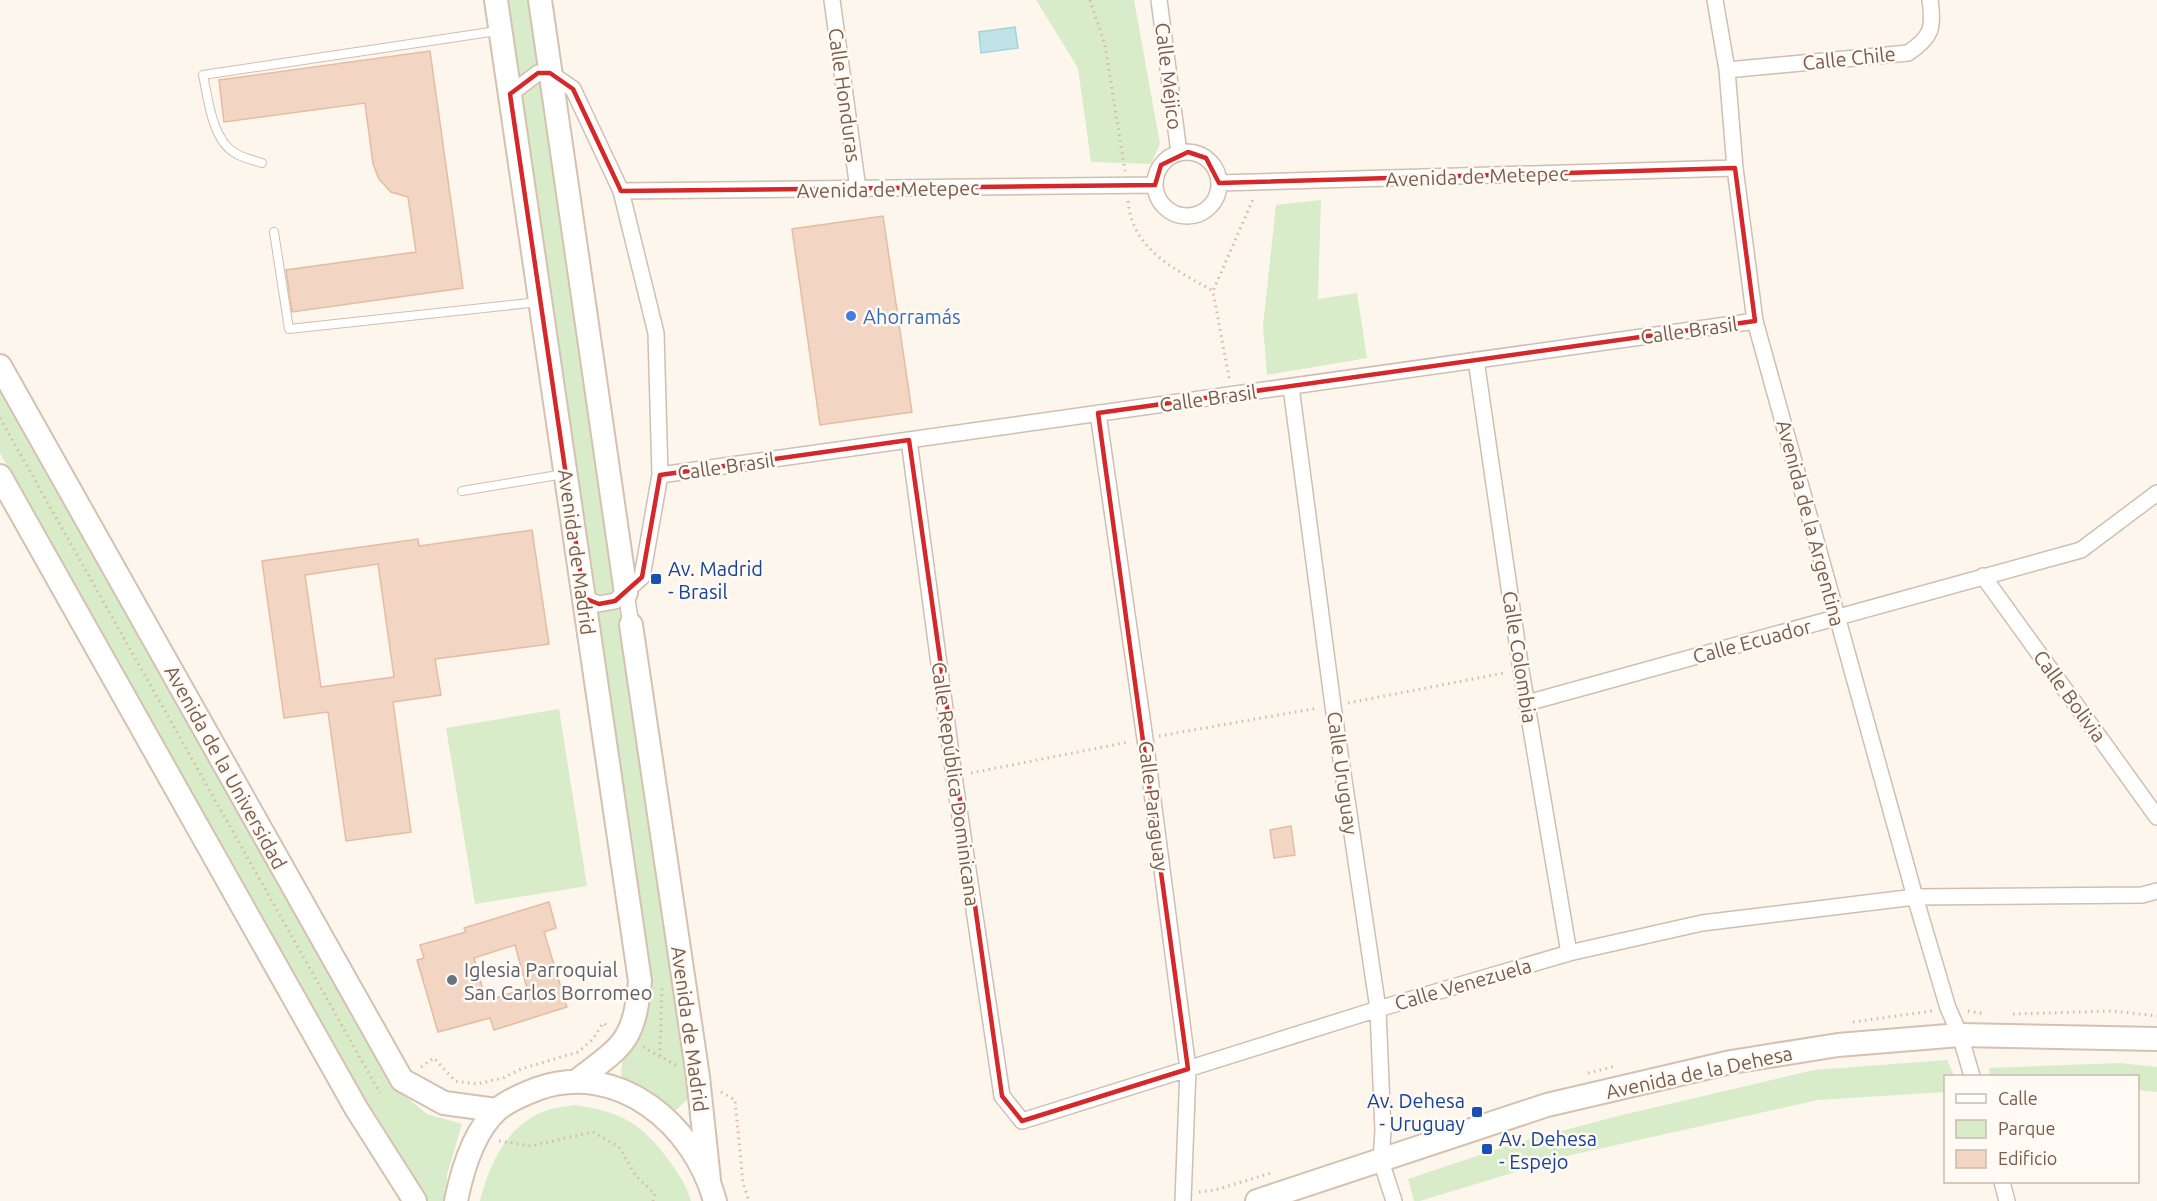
<svg xmlns="http://www.w3.org/2000/svg" width="2157" height="1201" viewBox="0 0 2157 1201" font-family="Ubuntu,sans-serif">
	<style>
		.green { fill: #d8ecc9 }
		.water { fill: #bfe3e8; stroke: #a5d3da; stroke-width: 1.5 }
		.building { fill: #f3d5c3; stroke: #e6bba3; stroke-width: 1.5; fill-rule: evenodd }
		.lines { fill: none; stroke-linecap: round; stroke-linejoin: round }
		.lane-casing { stroke: #d1beb0; stroke-width: 10 }
		.street-casing { stroke: #d1beb0; stroke-width: 18 }
		.secondary-casing { stroke: #d6c0b0; stroke-width: 26 }
		.path { stroke: #d9b8a5; stroke-width: 3; stroke-dasharray: 1.5 4.5; stroke-linecap: butt }
		.lane { stroke: #fff; stroke-width: 8 }
		.street { stroke: #fff; stroke-width: 15 }
		.secondary { stroke: #fff; stroke-width: 22 }
		.marked { fill: none; stroke: #d62828; stroke-width: 4.5; stroke-linejoin: round }
		.shop-dot { fill: #3f7fe0; stroke: #fffaf3; stroke-width: 2 }
		.transit-dot { fill: #1a4fb4; stroke: #fffaf3; stroke-width: 2 }
		.worship-dot { fill: #6b7280; stroke: #fffaf3; stroke-width: 2 }
		.labels { text-anchor: middle; dominant-baseline: central; stroke-width: 5; stroke-linejoin: round; paint-order: stroke }
		.street-label { font-size: 20px; fill: #7a5c4d; stroke: #fffaf3 }
		.shop-label { font-size: 20px; fill: #366cbe; stroke: #fffaf3; text-anchor: start }
		.transit-label { font-size: 20px; fill: #164399; stroke: #fffaf3; text-anchor: start }
		.worship-label { font-size: 20px; fill: #5b616d; stroke: #fffaf3; text-anchor: start }
	</style>
	<rect width="100%" height="100%" fill="#fdf6ec"/>
	<path class="green" d="M507 0H529L691 1096 674 1112 621 1076 622 1062 641 1035 652 990Z
		M1036 0H1134L1160 144 1151 164 1091 162 1078 68Z
		M1321 200 1318 299 1357 293 1367 358 1267 375 1263 326 1276 205Z
		M0 383 405 1096 427 1114 462 1124 447 1175 445 1201H423L0 453Z
		M559 709 587 886 475 904 446 728Z
		M1947 1060 1954 1076H1946L1945 1092 1818 1100 1571 1155 1420 1201H1414L1408 1179 1513 1144 1614 1117 1814 1070Z
		M2120 1063 2157 1067V1092L2138 1090V1076H1990L1989 1068Z
		M574 1105C594 1108 615 1112 632 1123 653 1136 685 1177 691 1201H480C489 1164 506 1128 542 1112 551 1108 564 1107 574 1105Z"/>
	<path class="water" d="M1015 27 1018 48 981 53 979 32Z"/>
	<path class="building" d="M430 51 463 288 292 312 286 270 416 252 408 197 391 192 379 179 373 164 365 103 224 122 219 80Z
		M883 216 912 412 820 425 792 229Z
		M532 530 549 644 435 659 441 695 393 702 411 832 346 841 328 712 284 718 262 561 418 539 419 546ZM378 564 394 677 321 687 305 575Z
		M1291 826 1295 855 1274 858 1270 830Z
		M549 902 556 928 544 932 567 1007 494 1030 490 1018 438 1032 417 960 424 958 420 945 466 932 464 928ZM515 945 527 988 486 1001 474 958Z"/>
	<g class="lines">
		<g class="lane-casing">
			<path id="lane" d="M262 163C253 160 243 158 235 153 212 140 208 98 203 75L497 31
				M274 232 289 329 539 302
				M462 491 564 474"/>
		</g>
		<g class="street-casing">
			<path id="street" d="M832 0 858 189
				M1159 0 1179 153
				M1715 0 1727 70 1735 168 1755 321 1915 897 1948 1008 1960 1035 1972 1076
				M1727 70 1908 53C1932 37 1934 28 1930 0
				M510 94 538 73H550L573 89 621 191 656 333 660 475 642 577 615 601 599 604 584 598
				M1155 184a32 32 0 1 1 64 0a32 32 0 1 1-64 0Z
				M1219 183 1735 168
				M621 191 1155 185
				M1476 360 1521 670 1569 953
				M1291 387 1333 706 1378 1009 1383 1131 1381 1161 1394 1201
				M1098 413 1145 739 1188 1069 1183 1201
				M909 440 954 776 1002 1096 1022 1121 1378 1009 1569 953 1702 923 1915 897 2142 895 2157 891
				M660 475 1755 321
				M1983 576 2157 817
				M626 593 631 625
				M1527 703 2081 550 2157 493
				M2002 1182 2007 1201"/>
		</g>
		<g class="secondary-casing">
			<path id="secondary" d="M496 0 640 981C634 1041 624 1045 578 1080
				M540 0 626 593
				M0 366 402 1080 444 1103 496 1110
				M0 476 356 1108 415 1201
				M631 625 698 1077 709 1180
				M456 1201C462 1171 473 1132 497 1110 507 1101 524 1094 537 1089 618 1060 694 1124 715 1201
				M1257 1201 1547 1105 1731 1062 1838 1045 1960 1035 2157 1039"/>
		</g>
		<path class="path" d="M1090 0 1105 45 1125 171
			M1128 201C1132 250 1175 269 1213 291
			M1229 378 1213 291 1254 197
			M0 418 380 1093
			M1348 703 1504 673
			M1159 736 1318 708
			M971 773 1129 742
			M1968 1011 1986 1014
			M2013 1014 2113 1011 2157 1016
			M1853 1022 1932 1011
			M643 1047 676 1065
			M660 1056 662 986
			M421 1067 434 1058 455 1081 477 1084 503 1078 521 1069 578 1052 593 1039 603 1023 609 1027
			M1588 1073 1616 1066
			M721 1092 735 1100 743 1183 749 1201
			M499 1141 531 1146 593 1132 619 1147 636 1176 655 1194 653 1201
			M1199 1192 1215 1190 1271 1173"/>
		<use href="#lane" class="lane"/>
		<use href="#street" class="street"/>
		<use href="#secondary" class="secondary"/>
	</g>
	<path class="marked" d="M538 73H550L573 89 621 191 1155 185 1161 165 1188 152 1206 158 1219 183 1735 168 1755 321 1098 413 1188 1069 1022 1121 1002 1096 909 440 660 475 642 577 615 601 599 604 584 598 510 94Z"/>
	<circle class="shop-dot" cx="851" cy="316" r="6"/>
	<g class="transit-dot">
		<rect x="650" y="573" width="12" height="12" rx="3"/>
		<rect x="1471" y="1106" width="12" height="12" rx="3"/>
		<rect x="1481" y="1143" width="12" height="12" rx="3"/>
	</g>
	<circle class="worship-dot" cx="452" cy="980" r="6"/>
	<g class="labels">
		<g class="street-label">
			<text transform="translate(1849 58) rotate(-6)">Calle Chile</text>
			<text transform="translate(1169 76) rotate(83)">Calle Méjico</text>
			<text transform="translate(845 95) rotate(82)">Calle Honduras</text>
			<text transform="translate(1477 176) rotate(-2)">Avenida de Metepec</text>
			<text transform="translate(888 189) rotate(-1)">Avenida de Metepec</text>
			<text transform="translate(1689 330) rotate(-8)">Calle Brasil</text>
			<text transform="translate(1208 398) rotate(-8)">Calle Brasil</text>
			<text transform="translate(726 466) rotate(-8)">Calle Brasil</text>
			<text transform="translate(1811 523) rotate(75)">Avenida de la Argentina</text>
			<text transform="translate(577 552) rotate(82)">Avenida de Madrid</text>
			<text transform="translate(1752 641) rotate(-15)">Calle Ecuador</text>
			<text transform="translate(1520 657) rotate(81)">Calle Colombia</text>
			<text transform="translate(2070 696) rotate(54)">Calle Bolivia</text>
			<text transform="translate(226 767) rotate(61)">Avenida de la Universidad</text>
			<text transform="translate(1343 773) rotate(82)">Calle Uruguay</text>
			<text transform="translate(956 784) rotate(82)">Calle República Dominicana</text>
			<text transform="translate(1154 806) rotate(83)">Calle Paraguay</text>
			<text transform="translate(1463 984) rotate(-16)">Calle Venezuela</text>
			<text transform="translate(690 1029) rotate(82)">Avenida de Madrid</text>
			<text transform="translate(1699 1072) rotate(-12)">Avenida de la Dehesa</text>
		</g>
		<g class="shop-label">
			<text x="863" y="316">Ahorramás</text>
		</g>
		<g class="transit-label">
			<text x="668" y="568">Av. Madrid<tspan x="668" dy="23">- Brasil</tspan></text>
			<text x="1465" y="1100" text-anchor="end">Av. Dehesa<tspan x="1465" dy="23">- Uruguay</tspan></text>
			<text x="1499" y="1138">Av. Dehesa<tspan x="1499" dy="23">- Espejo</tspan></text>
		</g>
		<g class="worship-label">
			<text x="464" y="969">Iglesia Parroquial<tspan x="464" dy="23">San Carlos Borromeo</tspan></text>
		</g>
	</g>
	<rect x="1944" y="1075" width="195" height="108" fill="#fffaf3" stroke="#cabbb1" stroke-width="1.5"/>
	<rect x="1956" y="1094" width="30" height="9" fill="#ffffff" stroke="#cabbb1" stroke-width="1.5"/>
	<text x="1998" y="1105" font-size="18" fill="#7a5c4d">Calle</text>
	<rect x="1956" y="1120" width="30" height="18" fill="#d8ecc9" stroke="#cabbb1" stroke-width="1.5"/>
	<text x="1998" y="1135" font-size="18" fill="#7a5c4d">Parque</text>
	<rect x="1956" y="1150" width="30" height="18" fill="#f3d5c3" stroke="#cabbb1" stroke-width="1.5"/>
	<text x="1998" y="1165" font-size="18" fill="#7a5c4d">Edificio</text>
</svg>
